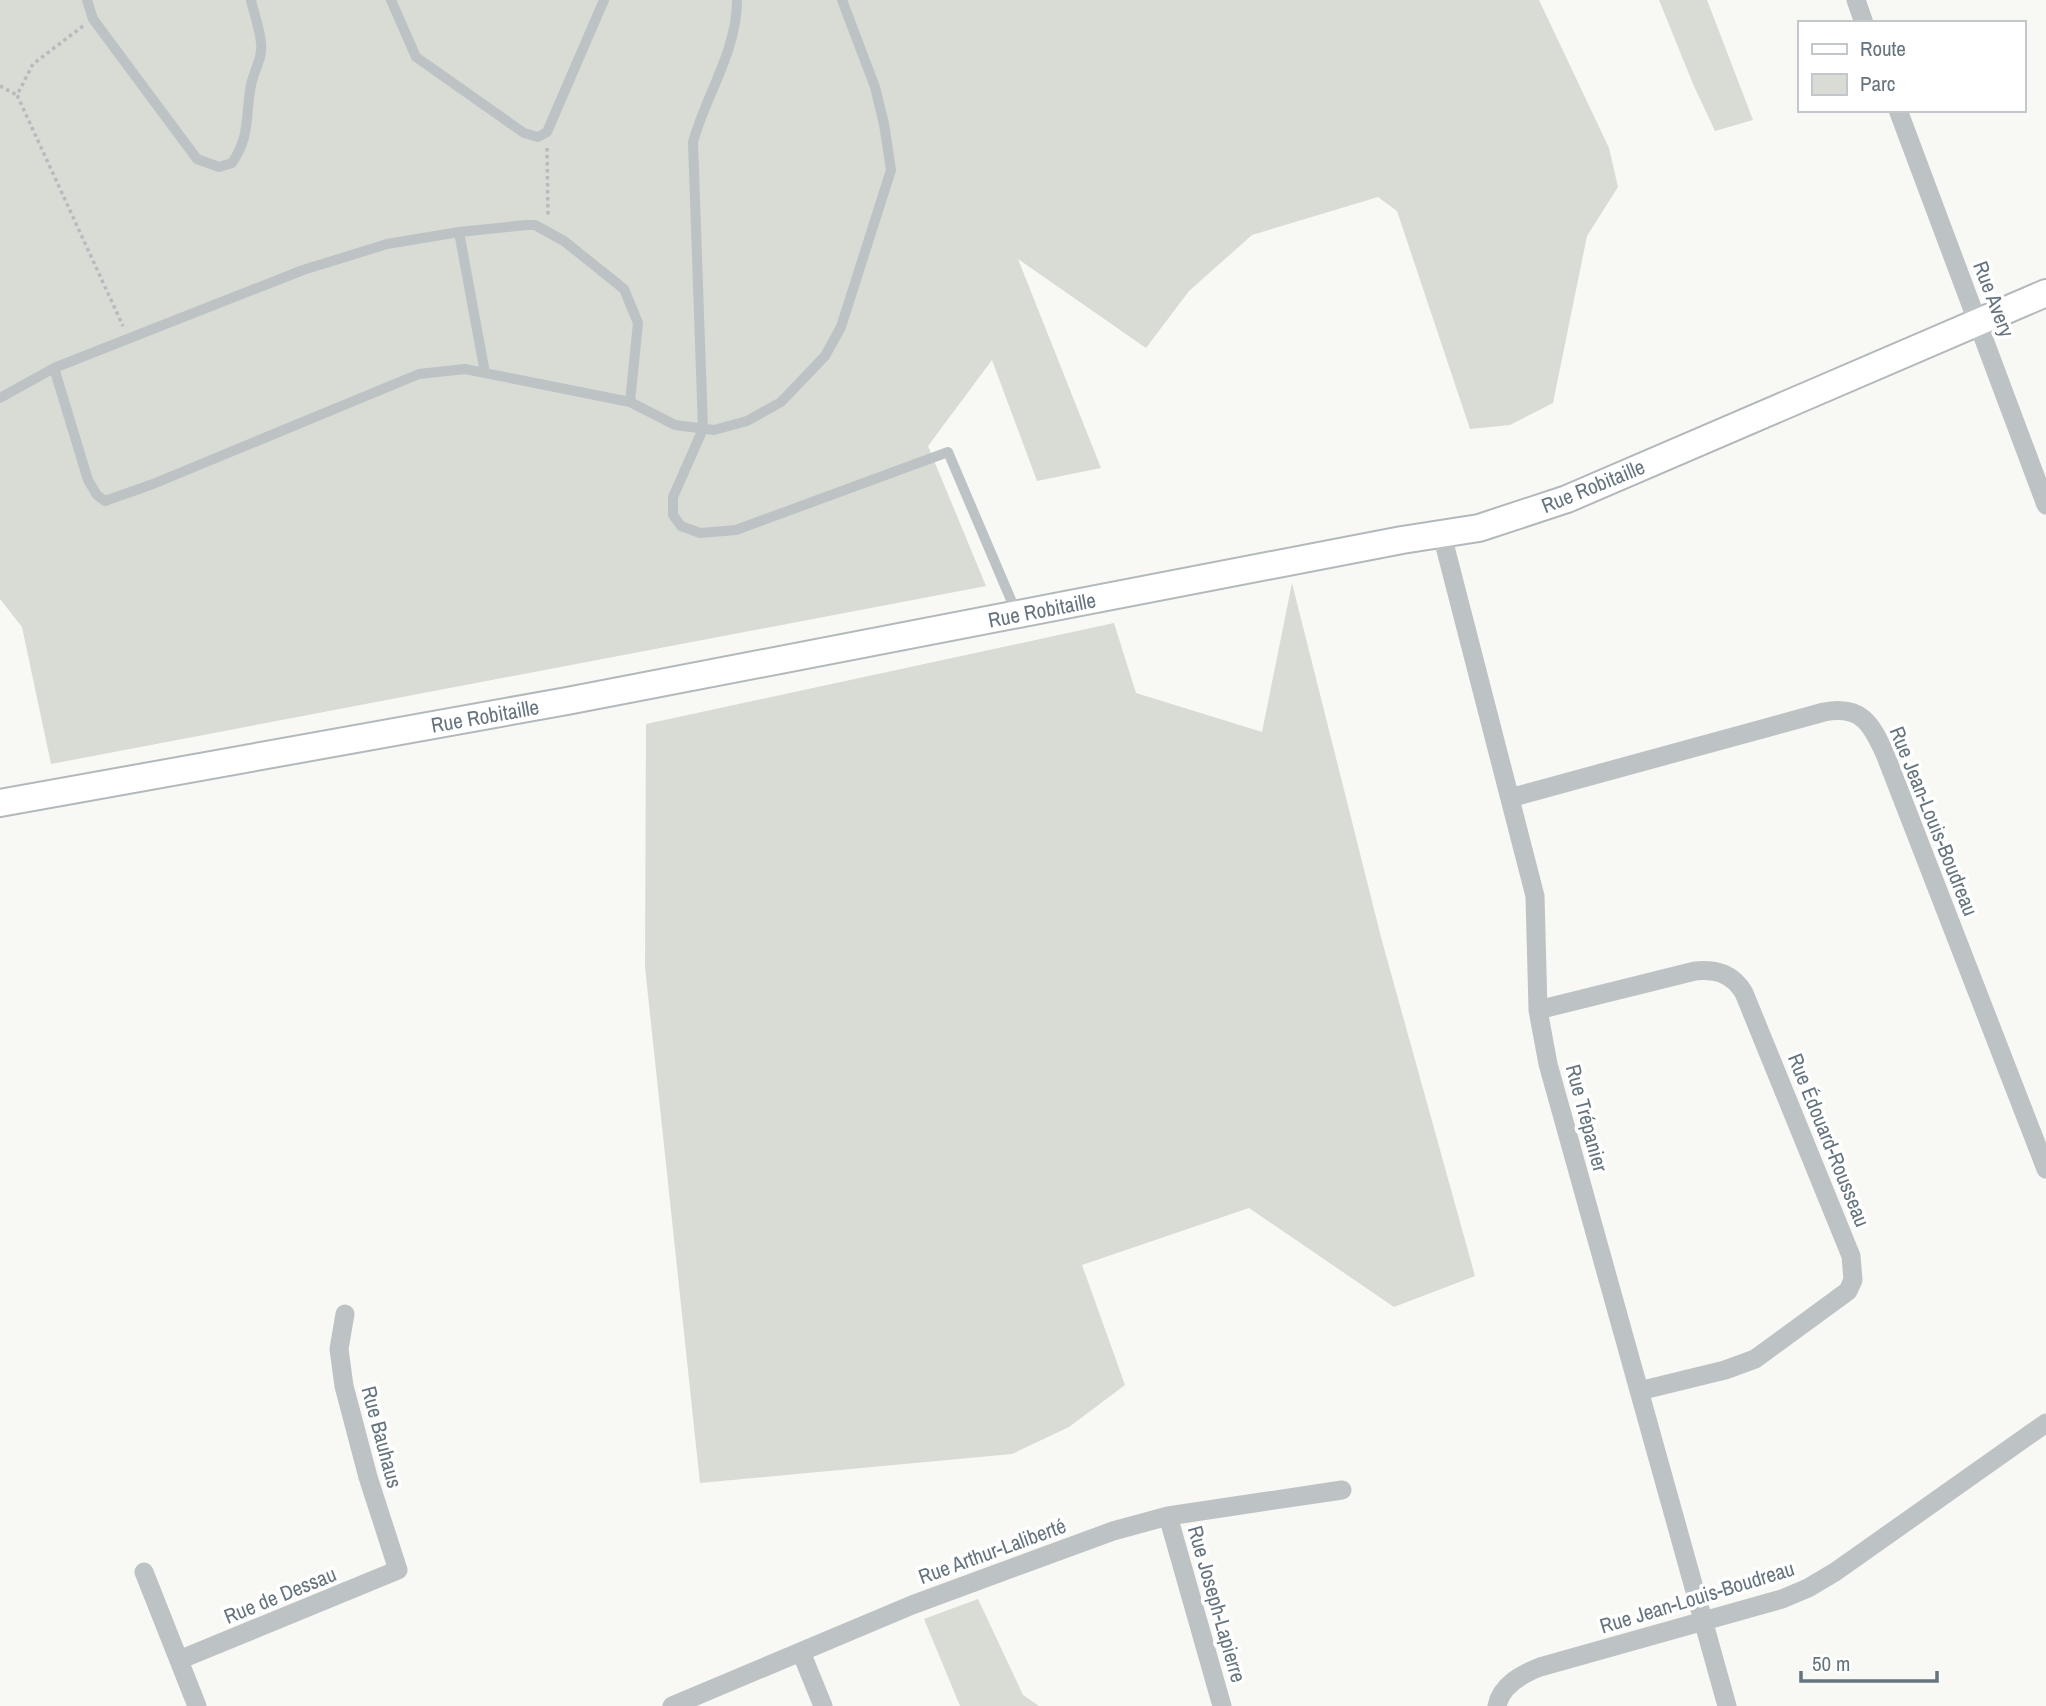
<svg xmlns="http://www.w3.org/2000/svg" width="2046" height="1706" viewBox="0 0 2046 1706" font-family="'Archivo Narrow',sans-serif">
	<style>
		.green { fill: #d8dcd5 }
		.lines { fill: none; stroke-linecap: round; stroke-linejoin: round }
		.secondary-casing { stroke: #b2b8bc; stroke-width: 30 }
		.path { stroke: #b8bbbe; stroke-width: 3.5; stroke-dasharray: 3.5 3.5; stroke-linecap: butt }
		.lane { stroke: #bdc2c5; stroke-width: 10 }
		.street { stroke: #bdc2c5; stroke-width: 19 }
		.secondary { stroke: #fff; stroke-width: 26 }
		.labels { text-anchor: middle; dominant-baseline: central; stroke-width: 7; stroke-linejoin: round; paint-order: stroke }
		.street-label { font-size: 21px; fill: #65747e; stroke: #fff }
	</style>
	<rect width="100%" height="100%" fill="#f8f8f5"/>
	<path class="green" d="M0 0H1539L1609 148 1618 187 1587 236 1553 403 1510 425 1470 429 1397 211 1378 197 1252 235 1189 291 1146 348 1018 259 1101 468 1037 481 992 360 928 446 986 586 51 764 22 627 0 599Z
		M1659 0H1707L1753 120 1715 131 1693 84Z
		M1292 583 1382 941 1475 1276 1394 1307 1249 1208 1082 1265 1125 1385 1069 1427 1012 1454 700 1483 645 967 646 724 1114 623 1136 693 1262 732Z
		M978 1599 1023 1695 1039 1706H960L924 1619Z"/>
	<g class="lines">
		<g class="secondary-casing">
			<path id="secondary" d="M0 803 567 701 1402 540 1479 528 1567 499 2046 293"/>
		</g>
		<path class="path" d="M83 26 33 64 17 95 123 326
			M0 86 17 95
			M547 148 548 218"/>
		<path class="lane" d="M87 0 93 19 197 159 219 167 232 163C251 135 245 116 251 85 254 70 263 58 261 43 260 29 254 14 251 0
			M391 0 416 57 524 133 538 137 547 132 604 0
			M737 0C737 51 706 95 693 142L703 429 673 497V515L681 526 700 533 736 530 948 452 1017 614
			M459 232 485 373
			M54 368 88 480 97 495 105 501 153 484 419 374 465 369 630 402 675 425 714 430 747 421 781 402 825 356 841 327 891 170 884 124 875 87 842 0
			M0 398 54 368 303 270 387 244 459 232 526 225H535L564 241 624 289 638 323 630 402"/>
		<path class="street" d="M1856 0 1864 23
			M1898 110 2046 505
			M1442 535 1535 896 1538 1010 1548 1064 1727 1706
			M1510 798 1824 712C1861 705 1871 723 1885 754L2046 1169
			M1538 1010 1695 971C1717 969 1733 974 1744 993L1851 1256 1853 1280 1848 1291 1755 1359 1725 1370 1639 1391
			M1168 1516 1222 1706
			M144 1572 197 1706
			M801 1652 823 1706
			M179 1660 398 1570 368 1477 344 1386 339 1349 345 1314
			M672 1706 912 1605 1113 1531 1168 1516 1342 1490
			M1497 1706C1501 1685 1522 1674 1540 1667L1782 1599 1808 1588 1835 1572 2046 1423"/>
		<use href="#secondary" class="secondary"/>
	</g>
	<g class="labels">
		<g class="street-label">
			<text transform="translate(1994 299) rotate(69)">Rue Avery</text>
			<text transform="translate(1593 486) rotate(-22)">Rue Robitaille</text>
			<text transform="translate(1042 610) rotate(-11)">Rue Robitaille</text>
			<text transform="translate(485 716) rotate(-10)">Rue Robitaille</text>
			<text transform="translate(1934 821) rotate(68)">Rue Jean-Louis-Boudreau</text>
			<text transform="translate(1587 1118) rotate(75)">Rue Trépanier</text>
			<text transform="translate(1829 1140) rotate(68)">Rue Édouard-Rousseau</text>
			<text transform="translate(382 1437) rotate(75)">Rue Bauhaus</text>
			<text transform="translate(992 1551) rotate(-20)">Rue Arthur-Laliberté</text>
			<text transform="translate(280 1595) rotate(-22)">Rue de Dessau</text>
			<text transform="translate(1697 1597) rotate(-17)">Rue Jean-Louis-Boudreau</text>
			<text transform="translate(1217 1604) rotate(74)">Rue Joseph-Lapierre</text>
		</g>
	</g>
	<rect x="1798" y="21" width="228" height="91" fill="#ffffff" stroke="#c1c7cb" stroke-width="2"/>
	<rect x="1812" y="44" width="35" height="10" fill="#ffffff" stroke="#c1c7cb" stroke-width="2"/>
	<text x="1860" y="56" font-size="21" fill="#65747e">Route</text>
	<rect x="1812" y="74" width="35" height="21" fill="#d8dcd5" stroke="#c1c7cb" stroke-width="2"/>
	<text x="1860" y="91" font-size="21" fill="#65747e">Parc</text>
	<path d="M1801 1671v10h136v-10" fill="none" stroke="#65747e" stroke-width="3.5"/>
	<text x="1812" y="1671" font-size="21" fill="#65747e" stroke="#ffffff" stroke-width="5" paint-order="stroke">50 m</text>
</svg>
